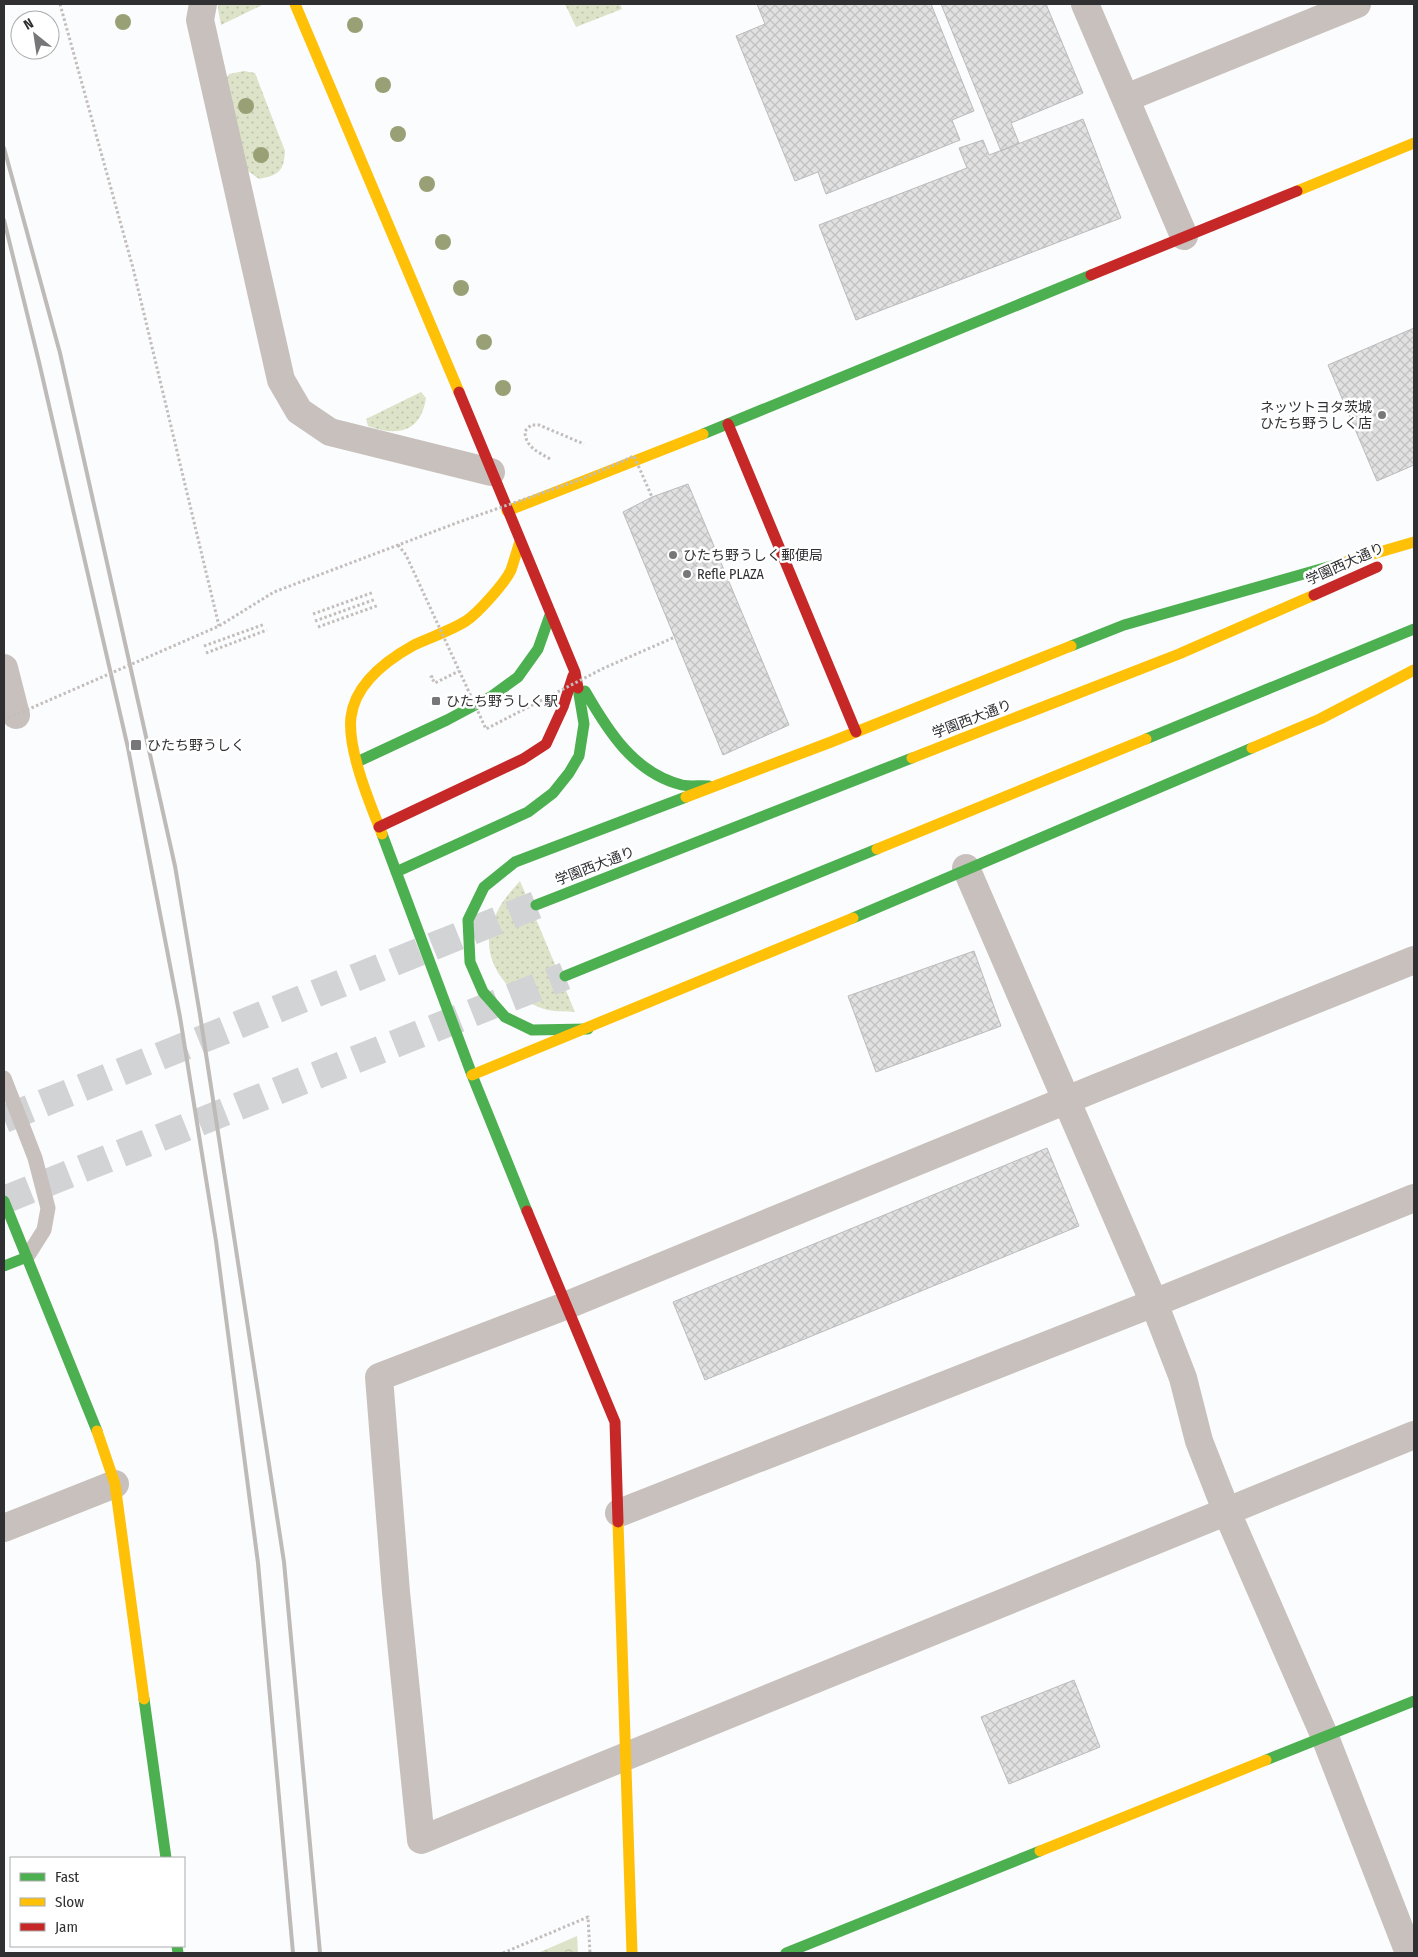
<svg xmlns="http://www.w3.org/2000/svg" width="1418" height="1957" viewBox="0 0 1418 1957" font-family="'Fira Sans Condensed','Noto Sans JP',sans-serif">
	<style>
		.grass { fill: url(#grass-dots) }
		.park { fill: url(#park-crowns) }
		.building { fill: url(#building-cross-hatch); stroke: #bcbbbc }
		.lines { fill: none; stroke-linecap: round; stroke-linejoin: round }
		.secondary-tunnel { stroke: #d2d3d5; stroke-width: 28; stroke-dasharray: 28 14; stroke-linecap: butt }
		.path { stroke: #c3bebc; stroke-width: 3; stroke-dasharray: 2.5 2.5; stroke-linecap: butt }
		.lane { stroke: #c8c0bc; stroke-width: 15 }
		.street { stroke: #c8c0bc; stroke-width: 28 }
		.fast { stroke: #4caf50; stroke-width: 11 }
		.slow { stroke: #ffc107; stroke-width: 11 }
		.jam { stroke: #c62828; stroke-width: 11 }
		.rail { stroke: #bebab8; stroke-width: 4 }
		.path-bridge { stroke: #c3bebc; stroke-width: 3; stroke-dasharray: 2.5 2.5; stroke-linecap: butt }
		.tree { fill: #99a075 }
		.poi-dot { fill: #77777a; stroke: #fff; stroke-width: 2 }
		.labels { text-anchor: middle; dominant-baseline: central; stroke-width: 5; stroke-linejoin: round; paint-order: stroke }
		.poi-label { font-size: 14px; fill: #303033; stroke: #fff; text-anchor: start }
		.street-label { font-size: 14px; fill: #303033; stroke: #fff }
	</style>
	<defs>
		<pattern id="grass-dots" width="8" height="8" patternUnits="userSpaceOnUse" patternTransform="scale(1.25)"><rect width="8" height="8" fill="#dde3c9"/><path d="M2 2h.1M6 6h.1" fill="none" stroke="#bec3ad" stroke-width="1.8" stroke-linecap="round"/></pattern>
		<pattern id="park-crowns" width="20" height="18" patternUnits="userSpaceOnUse" patternTransform="scale(1.25)"><rect width="20" height="18" fill="#dde3c9"/><path d="M2 6a3 3 0 1 1 6 0M12 15a3 3 0 1 1 6 0" fill="none" stroke="#bec3ad"/></pattern>
		<pattern id="building-cross-hatch" width="8" height="8" patternUnits="userSpaceOnUse" patternTransform="scale(1.25)"><rect width="8" height="8" fill="#e2e1e1"/><path d="M0 0l8 8M0 8l8-8" fill="none" stroke="#c2c1c2"/></pattern>
	</defs>
	<rect width="100%" height="100%" fill="#fbfcfd"/>
	<path class="grass" d="M218 4H264L221 25 218 9Z
		M565 4H620L622 9 576 27Z
		M244 71 255 73 285 151C284 172 278 175 259 179L248 171 223 85 229 74Z
		M421 392 426 398C421 432 398 437 368 426L366 419Z
		M520 881 575 1012C567 1011 557 1012 548 1010 518 1003 487 972 489 938 490 930 494 919 497 912 502 901 512 890 520 881Z"/>
	<path class="park" d="M577 1936 578 1953H537H538Z"/>
	<path class="building" d="M757 4H931L974 111 952 120 960 140 826 194 818 172 795 181 736 36 765 24Z
		M941 4H1046L1083 93 1011 123 1019 143 1001 151Z
		M1083 119 1121 218 856 320 819 225 967 168 959 148 983 140 989 155Z
		M1414 328V465L1377 481 1328 365Z
		M688 484 789 725 723 755 623 512 652 497Z
		M974 951 1001 1026 876 1072 848 996Z
		M1047 1148 1079 1226 705 1380 673 1302Z
		M1074 1680 1100 1747 1009 1784 981 1717Z"/>
	<g class="lines">
		<path class="secondary-tunnel" d="M4 1119 536 905
			M4 1200 565 976"/>
		<path class="path" d="M60 4 133 268 219 626
			M550 459C537 451 525 447 525 431L531 425H539L584 444
			M313 614 374 592
			M315 621 376 599
			M318 627 379 605
			M204 646 265 624
			M206 653 267 630
			M433 676 431 677 435 683 459 671
			M503 1953 588 1917 590 1953"/>
		<path class="lane" d="M4 1078 35 1158 48 1208 44 1230 27 1257"/>
		<path class="street" d="M203 4 200 20 281 380 299 411 330 432 491 472
			M1085 4 1184 236
			M1126 98 1357 4
			M4 668 16 715
			M966 868 1154 1303 1183 1378 1199 1441 1226 1510 1325 1737 1409 1953
			M1414 960 1096 1088 565 1306 379 1377 396 1592 421 1840 1414 1435
			M619 1513 1154 1303 1414 1198
			M4 1528 115 1484"/>
		<path class="fast" d="M703 434 1091 275
			M1071 646 1124 625 1342 563
			M585 691C608 731 634 773 682 785 691 787 700 785 709 786
			M1146 739 1414 629
			M357 762 447 720 492 696 518 677 538 649 550 615
			M382 834 472 1075 527 1211
			M396 872 528 812 553 793 569 773 579 756 584 724 578 688
			M536 905 912 758
			M853 918 1252 748
			M565 976 877 849
			M588 1029 532 1030 505 1017 483 992 470 962 468 920 484 887 515 862 686 797
			M4 1201 97 1431
			M4 1266 27 1257
			M144 1699 166 1858
			M1266 1760 1414 1701
			M177 1946 178 1953
			M786 1953 1040 1851"/>
		<path class="slow" d="M295 4 459 392
			M1297 191 1414 143
			M507 511 703 434
			M1342 563 1414 542
			M1252 748 1320 719 1414 670
			M912 758 1179 654 1314 595
			M686 797 831 742 1071 646
			M382 834C370 804 347 749 351 717 355 684 387 660 414 645 431 637 450 631 466 621 478 613 505 583 511 570 514 561 517 551 520 541
			M877 849 1146 739
			M472 1075 853 918
			M97 1431 115 1484 144 1699
			M618 1522 632 1953
			M1040 1851 1266 1760"/>
		<path class="jam" d="M1091 275 1297 191
			M459 392 575 672 578 688
			M728 424 856 732
			M1314 595 1377 567
			M379 827 523 759 546 744 563 707 573 676
			M527 1211 615 1422 618 1522"/>
		<path class="rail" d="M4 148 60 353 175 866 200 1015 284 1562 320 1953
			M4 220 39 362 128 748 180 1017 216 1241 258 1563 293 1953"/>
		<path class="path-bridge" d="M398 545 406 555 486 729 604 668 675 637
			M4 720 219 626 274 592 459 522 582 479 634 456 652 497"/>
	</g>
	<g class="tree">
		<circle cx="123" cy="22" r="8"/>
		<circle cx="355" cy="25" r="8"/>
		<circle cx="383" cy="85" r="8"/>
		<circle cx="246" cy="106" r="8"/>
		<circle cx="398" cy="134" r="8"/>
		<circle cx="261" cy="155" r="8"/>
		<circle cx="427" cy="184" r="8"/>
		<circle cx="443" cy="242" r="8"/>
		<circle cx="461" cy="288" r="8"/>
		<circle cx="484" cy="342" r="8"/>
		<circle cx="503" cy="388" r="8"/>
	</g>
	<g class="poi-dot">
		<circle cx="1382" cy="415" r="5"/>
		<circle cx="673" cy="555" r="5"/>
		<circle cx="687" cy="574" r="5"/>
		<rect x="431" y="696" width="10" height="10" rx="2.5"/>
		<rect x="130" y="739" width="12" height="12" rx="2.5"/>
	</g>
	<g class="labels">
		<g class="poi-label">
			<text x="1372" y="407" text-anchor="end">ネッツトヨタ茨城<tspan x="1372" dy="16">ひたち野うしく店</tspan></text>
			<text x="683" y="555">ひたち野うしく郵便局</text>
			<text x="697" y="574">Refle PLAZA</text>
			<text x="446" y="701">ひたち野うしく駅</text>
			<text x="147" y="745">ひたち野うしく</text>
		</g>
		<g class="street-label">
			<text transform="translate(1345 564) rotate(-24)">学園西大通り</text>
			<text transform="translate(972 719) rotate(-21)">学園西大通り</text>
			<text transform="translate(595 866) rotate(-21)">学園西大通り</text>
		</g>
	</g>
	<rect width="1418" height="1957" fill="none" stroke="#303033" stroke-width="10"/>
	<rect x="10" y="1857" width="175" height="90" fill="#ffffff" stroke="#acacad"/>
	<rect x="20" y="1873" width="25" height="8" fill="#4caf50" stroke="#acacad"/>
	<text x="55" y="1882" font-size="15" fill="#303033">Fast</text>
	<rect x="20" y="1898" width="25" height="8" fill="#ffc107" stroke="#acacad"/>
	<text x="55" y="1907" font-size="15" fill="#303033">Slow</text>
	<rect x="20" y="1923" width="25" height="8" fill="#c62828" stroke="#acacad"/>
	<text x="55" y="1932" font-size="15" fill="#303033">Jam</text>
	<g transform="translate(35 35) rotate(330)"><circle r="24" fill="#ffffff" stroke="#acacad"/>
	<path d="M0-4L9 19L0 12L-9 19Z" fill="#77777a"/>
	<text y="-8" font-size="14" font-weight="bold" text-anchor="middle" fill="#303033">N</text>
	</g>
</svg>
